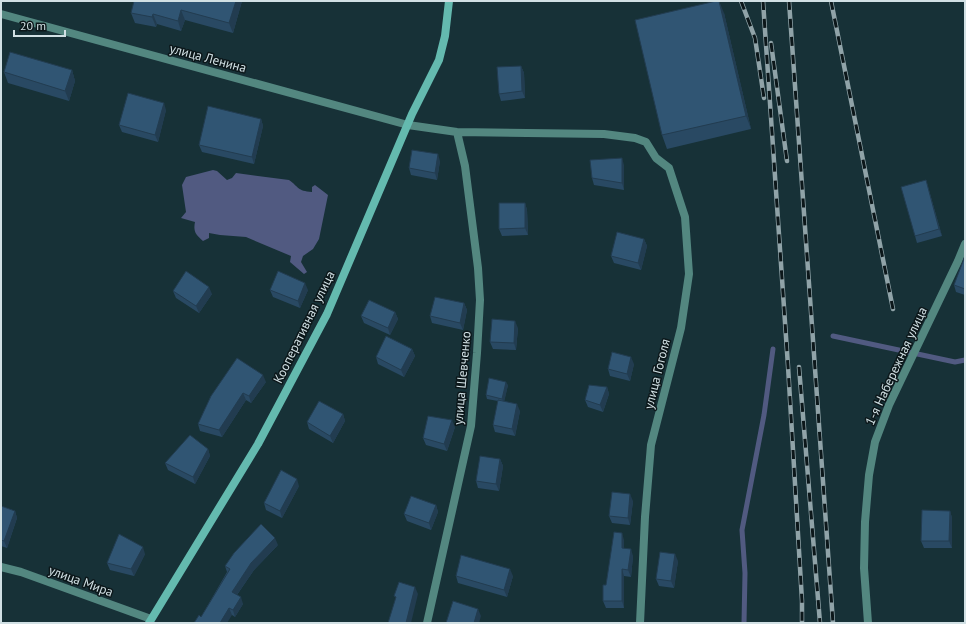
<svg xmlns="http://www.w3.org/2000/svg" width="966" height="624" viewBox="0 0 966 624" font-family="'PT Sans',sans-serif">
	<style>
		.water { fill: #515a81 }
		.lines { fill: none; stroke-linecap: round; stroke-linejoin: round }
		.stream { stroke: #515a81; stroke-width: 5 }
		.minor { stroke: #538780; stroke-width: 8 }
		.tertiary { stroke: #538780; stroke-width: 8 }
		.secondary { stroke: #64baaf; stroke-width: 8 }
		.rail-casing { stroke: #90a3a8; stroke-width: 4.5 }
		.rail { stroke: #0c171a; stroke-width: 3; stroke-dasharray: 9; stroke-linecap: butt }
		.wall { fill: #294963 }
		.shaded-wall { fill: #223c50 }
		.building { fill: #305573; stroke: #223c50 }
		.labels { text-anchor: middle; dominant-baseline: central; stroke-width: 3; stroke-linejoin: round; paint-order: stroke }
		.street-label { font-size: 13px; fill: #d1e0e4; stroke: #0c171a }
	</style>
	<rect width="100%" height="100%" fill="#173137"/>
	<path class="water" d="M213 170 217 171 227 180 232 178 236 173 289 180C299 187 297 191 312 192V187L315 185 328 195 319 239 313 249 303 256 301 262 307 272 304 274 290 262 291 256 246 237 220 235 209 233V238L203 241C196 235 193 232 195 222L181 218 186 212 182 185 186 177Z"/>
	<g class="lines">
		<path class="stream" d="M833 336 955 362 965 360
			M744 623 745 573 742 530 764 415 773 349"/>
		<path class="minor" d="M408 125 457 132 604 134 635 138 646 142 656 158 669 168 685 217 689 274 681 328 651 445 645 517 640 623
			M427 623 471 426 477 353 480 300 478 268 465 166 457 132
			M868 623 864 568 865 522 869 475 875 442 889 405 958 261 965 244"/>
		<path class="tertiary" d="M1 14 408 125
			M1 567 21 572 151 619"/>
		<path class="secondary" d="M149 623 258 444 327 314 412 114 439 60 445 36 449 1"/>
		<g class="rail-casing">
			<path id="rail" d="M741 1 755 38 764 98
				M763 1 788 366 802 601V623
				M789 1 833 623
				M831 1 893 309
				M771 43 787 161
				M799 367 820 623"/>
		</g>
		<use href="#rail" class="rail"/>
	</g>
	<path class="wall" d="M242 1 233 33 185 20 181 31 157 24 156 27 135 23 131 13Z
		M329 1H346L330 2Z
		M724 13 751 129 667 149 662 135Z
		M521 66 524 73 525 98 501 101 499 94Z
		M72 70 75 81 69 101 8 83 4 72Z
		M166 110 158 142 122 132 119 125Z
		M261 119 263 126 254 164 202 152 199 145Z
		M440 161 437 180 411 175 409 168Z
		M624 165V190L594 185 592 178Z
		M926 180 942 236 917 243 915 236Z
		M525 203 527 210 528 235 502 236 499 229Z
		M644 239 647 246 641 270 614 263 611 256Z
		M965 256V295L956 292 954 285Z
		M270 290H308L300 308 273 297Z
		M173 291 212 294 199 313 176 298Z
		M464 303 467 310 463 330 432 323 430 316Z
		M395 312 398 319 390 335 364 323 361 316Z
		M518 328 516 350 493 349 490 342Z
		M412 349 415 356 404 377 378 364 376 357Z
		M634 364 630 381 610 376 608 369Z
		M266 382 251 403 246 400 222 437 200 431 198 424 211 396Z
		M508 385 504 401 520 411 515 436 495 432 493 425 498 401 487 399 486 395Z
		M607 387 609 394 603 412 588 407 585 400Z
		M343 414 345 421 333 443 309 429 307 422Z
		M455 427 447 451 426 445 423 438Z
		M208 449 210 456 195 484 168 470 165 463Z
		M500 459 503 466 499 491 478 488 476 481Z
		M299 486 282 518 266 510 264 503Z
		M633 501 630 525 612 523 609 516Z
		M436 505 438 512 431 530 407 521 404 514Z
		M1 506 15 511 17 518 7 548 1 546Z
		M950 511 952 518V548H924L921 541Z
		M624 540V549L633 556 631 577 624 576V608H606L603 601 606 585Z
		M278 545 254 570 237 595 243 604 235 617 232 615 201 617 227 572 225 566Z
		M145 554 134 576 110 570 107 563Z
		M678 561 674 588 659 586 656 579Z
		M456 576H513L507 597 458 583Z"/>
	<path class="shaded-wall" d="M236 1H242L233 33 229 23Z
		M719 1 724 13 751 129 746 116Z
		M181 10 185 20 181 31 178 21Z
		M153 14 157 24 156 27 152 17Z
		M521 66 524 73 525 98 522 91Z
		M72 70 75 81 69 101 65 91Z
		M164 103 166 110 158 142 155 135Z
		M261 119 263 126 254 164 252 157Z
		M438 154 440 161 437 180 435 173Z
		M622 158 624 165V190L622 183Z
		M926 180 942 236 939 229Z
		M525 203 527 210 528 235 525 228Z
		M644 239 647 246 641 270 638 263Z
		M305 283 308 290 300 308 298 301Z
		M209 287 212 294 199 313 196 306Z
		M464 303 467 310 463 330 460 323Z
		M395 312 398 319 390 335 388 328Z
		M515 321 518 328 516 350 514 343Z
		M412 349 415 356 404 377 401 370Z
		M631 357 634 364 630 381 627 374Z
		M263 375 266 382 251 403 249 396Z
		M506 382 508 385 504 403 502 399Z
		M607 387 609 394 603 412 600 405Z
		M243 393 246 400 222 437 219 430Z
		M517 404 520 411 515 436 512 429Z
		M343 414 345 421 333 443 330 436Z
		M452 420 455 427 447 451 444 444Z
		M208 449 210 456 195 484 193 477Z
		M500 459 503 466 499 491 496 484Z
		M297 479 299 486 282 518 280 511Z
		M630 494 633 501 630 525 628 518Z
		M436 505 438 512 431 530 429 523Z
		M15 511 17 518 7 548 4 541Z
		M950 511 952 518V548L949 541Z
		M622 533 624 540V555L622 548Z
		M275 538 278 545 254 570 234 599 232 592 251 563Z
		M143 547 145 554 134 576 131 569Z
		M631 549 633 556 631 577 628 570Z
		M675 554 678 561 674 588 671 581Z
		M510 569 513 576 507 597 504 590Z
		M622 569 624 576V608L622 601Z
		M415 587 418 594 411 623H406Z
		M241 597 243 604 235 617 233 610Z
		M229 608 232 615 227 623H220Z
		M478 609 481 616 479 623H474Z"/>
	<path class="building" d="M134 1H236L229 23 181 10 178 21 153 14 152 17 131 13Z
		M716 1H719L746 116 662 135 635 20Z
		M10 52 72 70 65 91 4 72Z
		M521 66 522 91 499 94 497 67Z
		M128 93 164 103 155 135 119 125Z
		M208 106 261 119 252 157 199 145Z
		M412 150 438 154 435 173 409 168Z
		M622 158V183L592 178 590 160Z
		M926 180 939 229 915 236 901 187Z
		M499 203H525V228L499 229Z
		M617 232 644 239 638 263 611 256Z
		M965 256V289L954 285Z
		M186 271 209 287 196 306 173 291Z
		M278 271 305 283 298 301 270 290Z
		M435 297 464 303 460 323 430 316Z
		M369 300 395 312 388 328 361 316Z
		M492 319 515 321 514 343 490 342Z
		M386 336 412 349 401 370 376 357Z
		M612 352 631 357 627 374 608 369Z
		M237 358 263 375 249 396 243 393 219 430 198 424 211 396Z
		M489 378 506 382 502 399 486 395Z
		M589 385 607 387 600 405 585 400Z
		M498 400 517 404 512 429 493 425Z
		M319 401 343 414 330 436 307 422Z
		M428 416 452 420 444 444 423 438Z
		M190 435 208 449 193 477 165 463Z
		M480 456 500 459 496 484 476 481Z
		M281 470 297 479 280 511 264 503Z
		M612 492 630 494 628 518 609 516Z
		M411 496 436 505 429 523 404 514Z
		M1 506 15 511 4 541 1 540Z
		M922 510 950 511 949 541H921Z
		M261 524 275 538 251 563 232 592 241 597 233 610 229 608 220 623H194L199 615 201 617 230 569 225 566 234 553Z
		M614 532 622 533V548L631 549 628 570 622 569V601H603V585H606Z
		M119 534 143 547 131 569 107 563Z
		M660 552 675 554 671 581 656 579Z
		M461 555 510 569 504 590 456 576Z
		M399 582 415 587 406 623H388L396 597 394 596Z
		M453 601 478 609 474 623H446Z"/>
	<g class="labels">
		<g class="street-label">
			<text transform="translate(208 58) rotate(15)">улица Ленина</text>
			<text transform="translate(304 327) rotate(-64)">Кооперативная улица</text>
			<text transform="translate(896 366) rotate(-65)">1-я Набережная улица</text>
			<text transform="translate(657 374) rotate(-76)">улица Гоголя</text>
			<text transform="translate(462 378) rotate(-85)">улица Шевченко</text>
			<text transform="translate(81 581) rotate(20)">улица Мира</text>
		</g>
	</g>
	<rect width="966" height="624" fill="none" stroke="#d1e0e4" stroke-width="4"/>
	<path d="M14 30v6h51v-6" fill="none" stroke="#d1e0e4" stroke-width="2"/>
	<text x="20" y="30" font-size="12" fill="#d1e0e4" stroke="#0c171a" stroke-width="3" paint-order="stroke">20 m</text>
</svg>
